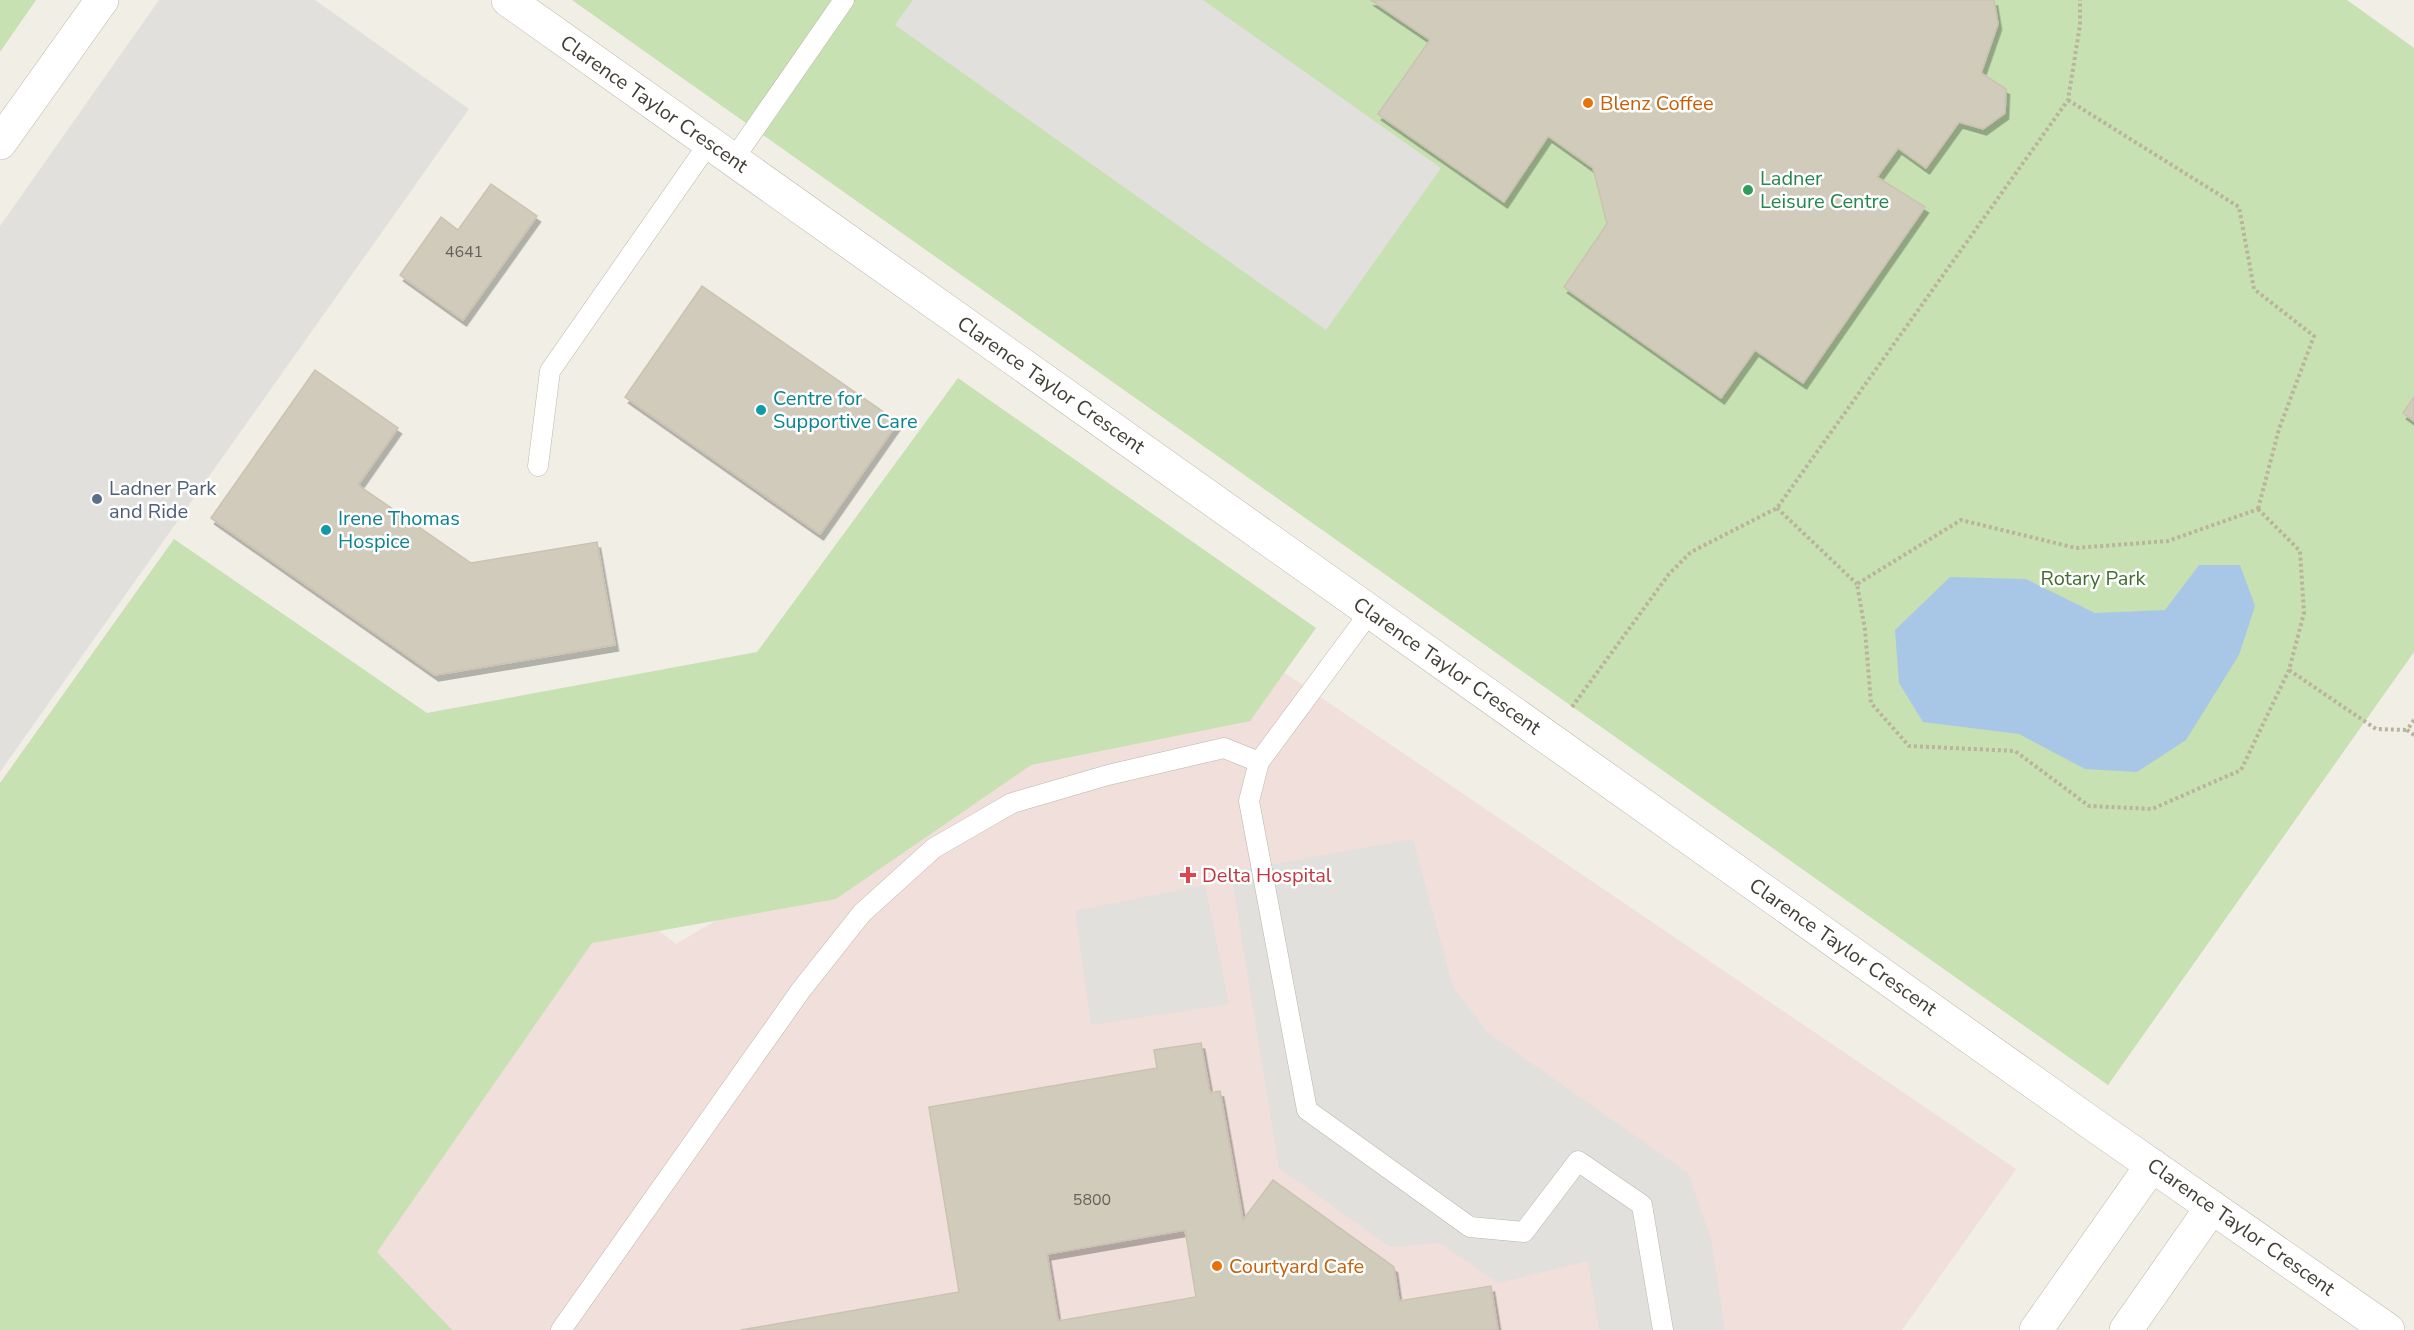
<svg xmlns="http://www.w3.org/2000/svg" width="2414" height="1330" viewBox="0 0 2414 1330" font-family="'Nunito Sans',sans-serif">
	<style>
		.medical { fill: #f0dfda }
		.green { fill: #c7e1b2 }
		.parking { fill: #e2e0dd }
		.water { fill: #a8c7e7 }
		.building { fill: #d1cbbc; stroke: #cbc3b0; stroke-width: 1.5; fill-rule: evenodd; filter: url(#shadow) }
		.lines { fill: none; stroke-linecap: round; stroke-linejoin: round }
		.lane-casing { stroke: #bbb6a9; stroke-width: 21 }
		.street-casing { stroke: #bbb6a9; stroke-width: 34 }
		.path { stroke: #bbb39c; stroke-width: 4; stroke-dasharray: 3 3; stroke-linecap: butt }
		.lane { stroke: #fff; stroke-width: 20 }
		.street { stroke: #fff; stroke-width: 33 }
		.food-dot { fill: #e8710a; stroke: #fff; stroke-width: 2 }
		.leisure-dot { fill: #2e9e5b; stroke: #fff; stroke-width: 2 }
		.culture-dot { fill: #0f9aa8; stroke: #fff; stroke-width: 2 }
		.service-dot { fill: #5c6f8a; stroke: #fff; stroke-width: 2 }
		.health-dot { fill: #e0444e; stroke: #fff; stroke-width: 2 }
		.labels { text-anchor: middle; dominant-baseline: central; stroke-width: 5; stroke-linejoin: round; paint-order: stroke }
		.number-label { font-size: 16px; fill: #666158 }
		.food-label { font-size: 20px; fill: #c56008; stroke: #fff; text-anchor: start }
		.street-label { font-size: 20px; fill: #423e36; stroke: #fff }
		.leisure-label { font-size: 20px; fill: #27864d; stroke: #fff; text-anchor: start }
		.culture-label { font-size: 20px; fill: #0d838f; stroke: #fff; text-anchor: start }
		.service-label { font-size: 20px; fill: #4e5e75; stroke: #fff; text-anchor: start }
		.park-label { font-size: 20px; fill: #416d30; stroke: #fff }
		.health-label { font-size: 20px; fill: #be3a42; stroke: #fff; text-anchor: start }
	</style>
	<defs>
		<filter id="shadow"><feDropShadow dx="3.5" dy="6" stdDeviation="0" flood-color="#0004"/></filter>
	</defs>
	<rect width="100%" height="100%" fill="#f0eee5"/>
	<path class="medical" d="M177 559 676 944 911 806 1251 650 2016 1169 1902 1330H0V791Z"/>
	<path class="green" d="M0 0H36L0 52Z
		M572 0H2347L2414 48V397L2403 413 2414 421V652L2108 1085Z
		M958 378 1316 628 1250 721 1031 765 836 899 592 943 377 1252 452 1330H0V783L174 539 427 713 757 652Z"/>
	<path class="parking" d="M159 0H315L469 109 0 772V226Z
		M913 0H1203L1441 168 1326 330 895 25Z
		M1413 839 1453 987 1487 1032 1688 1173 1711 1239 1725 1330H1599L1588 1261 1498 1283 1440 1243 1390 1247 1279 1168 1231 872Z
		M1205 885 1229 1004 1091 1025 1075 911Z"/>
	<path class="water" d="M2199 565H2240L2255 606 2239 655 2186 740 2137 772 2085 769 2019 734 1923 722 1899 683 1895 630 1950 577 2026 579 2095 613 2165 610Z"/>
	<path class="building" d="M1371 0H1994L1998 24 1981 73 2006 89 2005 113 1983 129 1959 122 1926 168 1898 148 1877 177 1925 207 1803 383 1755 350 1721 398 1564 287 1607 224 1593 168 1548 136 1504 202 1378 114 1430 40Z
		M491 184 537 216 463 320 400 275 441 217 458 230Z
		M702 286 898 422 820 534 625 397Z
		M315 370 398 428 358 485 471 563 597 542 615 645 435 675 211 518Z
		M2414 397V421L2403 413Z
		M1201 1043 1210 1093 1220 1091 1243 1220 1273 1180 1394 1267 1399 1301 1491 1286 1498 1330H741L959 1292 929 1107 1157 1068 1154 1050ZM1185 1230 1196 1297 1058 1321 1047 1254Z"/>
	<g class="lines">
		<g class="lane-casing">
			<path id="lane" d="M733 160 844 0
				M538 466 550 371 709 143
				M1370 612 1259 762 1249 801 1307 1110 1470 1227 1524 1232 1578 1161 1642 1205 1663 1330
				M561 1330 801 990 862 913 934 848 1012 803 1108 775 1224 748 1259 762"/>
		</g>
		<g class="street-casing">
			<path id="street" d="M508 0 2094 1125 2388 1330
				M0 143 102 0
				M2036 1330 2152 1165
				M2126 1330 2212 1207"/>
		</g>
		<path class="path" d="M2068 100 2239 207 2254 289 2314 336 2279 429 2258 509
			M1777 508 1857 584
			M2258 509 2300 551 2304 613 2289 670 2241 770 2152 809 2089 806 2015 751 1909 746 1871 703 1865 630 1857 584 1961 520 2076 548 2168 541Z
			M2289 670 2376 729 2407 730
			M1572 707 1669 574 1691 552 1777 508 2068 100 2080 25V0
			M2414 720 2407 730 2414 735"/>
		<use href="#lane" class="lane"/>
		<use href="#street" class="street"/>
	</g>
	<g class="food-dot">
		<circle cx="1588" cy="103" r="6"/>
		<circle cx="1217" cy="1266" r="6"/>
	</g>
	<circle class="leisure-dot" cx="1748" cy="190" r="6"/>
	<g class="culture-dot">
		<circle cx="761" cy="410" r="6"/>
		<circle cx="326" cy="530" r="6"/>
	</g>
	<circle class="service-dot" cx="97" cy="499" r="6"/>
	<path class="health-dot" d="M1185 866h6v6h6v6h-6v6h-6v-6h-6v-6h6z"/>
	<g class="labels">
		<g class="number-label">
			<text x="464" y="252">4641</text>
			<text x="1092" y="1200">5800</text>
		</g>
		<g class="food-label">
			<text x="1600" y="103">Blenz Coffee</text>
			<text x="1229" y="1266">Courtyard Cafe</text>
		</g>
		<g class="street-label">
			<text transform="translate(654 104) rotate(35)">Clarence Taylor Crescent</text>
			<text transform="translate(1051 385) rotate(35)">Clarence Taylor Crescent</text>
			<text transform="translate(1447 666) rotate(35)">Clarence Taylor Crescent</text>
			<text transform="translate(1843 947) rotate(35)">Clarence Taylor Crescent</text>
			<text transform="translate(2241 1227) rotate(35)">Clarence Taylor Crescent</text>
		</g>
		<g class="leisure-label">
			<text x="1760" y="178">Ladner<tspan x="1760" dy="23">Leisure Centre</tspan></text>
		</g>
		<g class="culture-label">
			<text x="773" y="398">Centre for<tspan x="773" dy="23">Supportive Care</tspan></text>
			<text x="338" y="518">Irene Thomas<tspan x="338" dy="23">Hospice</tspan></text>
		</g>
		<g class="service-label">
			<text x="109" y="488">Ladner Park<tspan x="109" dy="23">and Ride</tspan></text>
		</g>
		<g class="park-label">
			<text x="2093" y="578">Rotary Park</text>
		</g>
		<g class="health-label">
			<text x="1202" y="875">Delta Hospital</text>
		</g>
	</g>
</svg>
